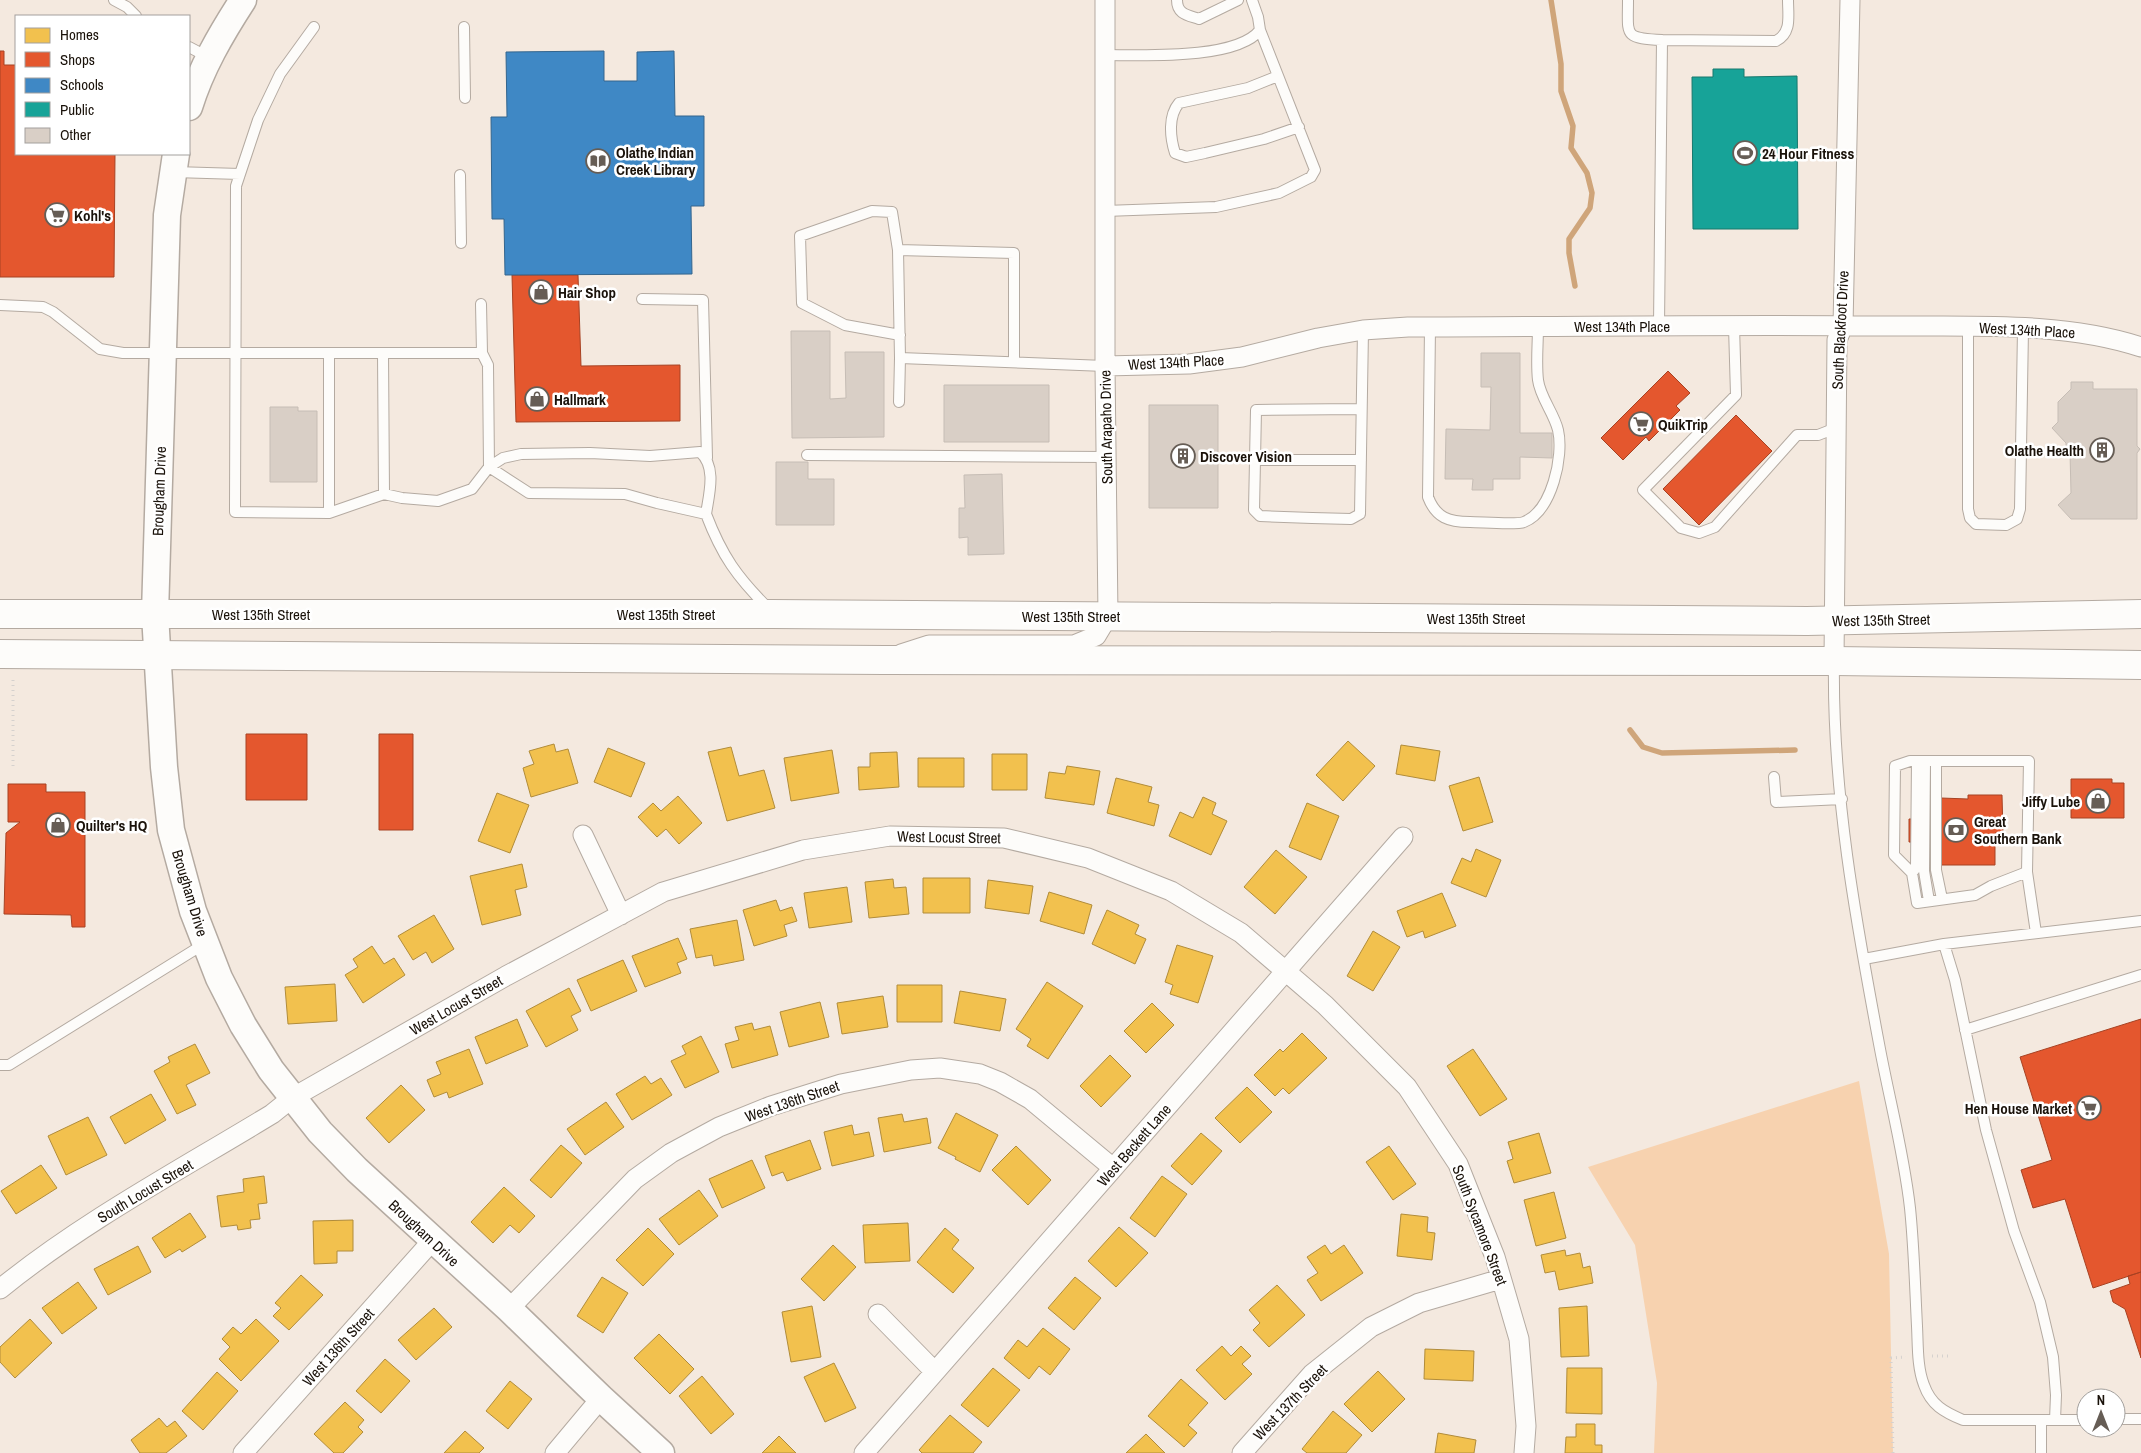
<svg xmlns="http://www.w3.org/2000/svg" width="2141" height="1453" viewBox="0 0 2141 1453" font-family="'Archivo Narrow',sans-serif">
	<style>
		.green { fill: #f7d2af }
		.homes { fill: #f2c14e; stroke: #b18c3a }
		.shops { fill: #e4572e; stroke: #a74223 }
		.schools { fill: #3f88c5; stroke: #34658d }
		.public { fill: #17a398; stroke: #18786d }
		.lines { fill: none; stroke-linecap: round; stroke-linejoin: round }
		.stream { stroke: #cfa57a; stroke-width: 5.5 }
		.building { fill: #d9cfc6; stroke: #c6bdb5 }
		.lane-casing { stroke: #b4aaa1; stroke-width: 12 }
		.street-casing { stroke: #b4aaa1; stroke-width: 21 }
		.secondary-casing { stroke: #b4aaa1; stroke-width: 29 }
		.primary-casing { stroke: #b4aaa1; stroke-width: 30 }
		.path { stroke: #d5d1ce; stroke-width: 3; stroke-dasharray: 1 4; stroke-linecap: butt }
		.lane { stroke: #fdfcfa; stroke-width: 10 }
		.street { stroke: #fdfcfa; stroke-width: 19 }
		.secondary { stroke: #fdfcfa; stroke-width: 26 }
		.primary { stroke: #fdfcfa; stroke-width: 28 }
		.labels { text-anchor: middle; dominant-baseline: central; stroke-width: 5; stroke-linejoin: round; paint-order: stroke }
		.poi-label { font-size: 15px; font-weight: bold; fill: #1a120a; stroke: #fff; text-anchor: start }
		.street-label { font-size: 15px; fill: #1a120a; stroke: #fff }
	</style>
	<rect width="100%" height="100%" fill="#f4e9df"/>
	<path class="green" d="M1859 1081 1889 1254 1893 1453H1654L1657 1383 1635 1245 1588 1167Z"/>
	<path class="homes" d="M1348 741 1375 766 1343 801 1316 775Z
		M554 744 556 752 568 749 578 783 531 797 523 768 534 764 529 751Z
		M1401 745 1440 751 1435 781 1396 774Z
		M731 747 739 776 764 770 775 808 727 821 708 752Z
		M608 748 645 763 631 797 594 782Z
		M832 750 839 793 791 801 784 758Z
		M897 752 899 787 859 790 858 767H870V753Z
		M992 754H1027V790H992Z
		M918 758H964V787H918Z
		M1067 766 1100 771 1094 805 1045 798 1049 772 1065 774Z
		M1479 777 1493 822 1463 831 1449 786Z
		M1116 778 1152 787 1148 802 1159 805 1154 826 1107 813Z
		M497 793 529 805 510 853 478 841Z
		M678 796 702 823 679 844 666 829 657 837 638 817 653 803 661 811Z
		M1203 797 1216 803 1212 814 1227 821 1211 855 1169 836 1180 812 1193 818Z
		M1307 803 1339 816 1321 860 1289 847Z
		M1476 849 1501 860 1486 897 1451 883 1462 858 1471 862Z
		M1276 850 1307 877 1275 914 1244 887Z
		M522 864 527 887 515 890 521 915 482 925 470 876Z
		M923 878H970V913H923Z
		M893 879 894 888 906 887 909 914 869 918 865 882Z
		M988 880 1033 886 1029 914 985 908Z
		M847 887 852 922 809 928 804 893Z
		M1049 892 1092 905 1084 934 1040 921Z
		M1442 893 1456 926 1425 938 1423 931 1407 937 1397 911Z
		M776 900 780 911 792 907 797 921 784 925 787 936 754 946 743 910Z
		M1107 910 1139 925 1135 934 1146 939 1135 964 1092 944Z
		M434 915 454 949 432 963 426 952 413 960 398 936Z
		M737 920 744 960 714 966 712 955 696 958 690 929Z
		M1373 931 1400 947 1373 991 1347 976Z
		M678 938 687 959 677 963 681 973 645 987 632 956Z
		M1177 945 1213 956 1198 1003 1170 994 1173 985 1165 982Z
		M372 946 384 964 394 958 405 975 363 1003 345 975 358 967 353 959Z
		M623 960 637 991 591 1011 577 980Z
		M1047 982 1083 1006 1048 1059 1027 1046 1031 1039 1016 1029Z
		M335 984 337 1021 288 1024 285 987Z
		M897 985H942V1022H897Z
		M569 988 581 1011 571 1016 578 1030 546 1047 526 1011Z
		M960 991 1006 999 1000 1031 954 1023Z
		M883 996 888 1027 842 1034 837 1003Z
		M820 1002 829 1037 789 1047 780 1012Z
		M1152 1003 1174 1025 1146 1053 1124 1031Z
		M517 1019 528 1046 486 1064 475 1037Z
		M752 1023 754 1030 770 1026 778 1055 732 1068 725 1044 739 1040 735 1027Z
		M1302 1033 1327 1058 1289 1094 1283 1088 1275 1096 1254 1075 1280 1049 1283 1052Z
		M701 1036 719 1072 685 1088 671 1061 686 1054 682 1046Z
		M195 1044 210 1073 186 1085 196 1105 177 1114 154 1071 170 1062 168 1057Z
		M469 1049 483 1084 449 1098 447 1092 434 1097 427 1080 441 1074 436 1062Z
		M1473 1049 1507 1099 1480 1116 1447 1066Z
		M1110 1055 1131 1076 1101 1107 1080 1086Z
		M645 1076 651 1084 661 1078 672 1095 632 1120 616 1094Z
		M401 1085 425 1110 389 1143 366 1118Z
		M1247 1087 1272 1112 1240 1143 1215 1118Z
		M151 1094 166 1120 125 1144 110 1117Z
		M606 1102 624 1127 585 1155 567 1129Z
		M956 1113 998 1135 980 1172 955 1159 956 1157 938 1148Z
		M902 1114 904 1122 927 1118 931 1143 884 1152 878 1118Z
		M88 1117 107 1155 66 1175 48 1136Z
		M852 1125 854 1135 869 1132 874 1156 832 1166 824 1132Z
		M1201 1133 1222 1151 1192 1185 1171 1166Z
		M1539 1133 1551 1173 1514 1183 1507 1161 1513 1159 1508 1142Z
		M810 1140 821 1169 787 1181 783 1172 772 1176 765 1156Z
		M561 1145 582 1163 551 1198 530 1180Z
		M1016 1146 1051 1180 1028 1205 992 1170Z
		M1389 1146 1416 1184 1393 1200 1366 1162Z
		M752 1160 765 1188 722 1208 709 1179Z
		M41 1165 57 1188 16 1214 1 1191Z
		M264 1176 267 1203 258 1204 260 1219 250 1220 251 1228 238 1230 237 1225 221 1227 217 1196 244 1192 243 1179Z
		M1162 1176 1187 1194 1155 1237 1130 1218Z
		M504 1187 535 1216 519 1233 510 1225 493 1243 471 1222Z
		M699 1190 718 1216 679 1245 659 1219Z
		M1554 1192 1566 1238 1536 1246 1524 1200Z
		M190 1213 206 1237 182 1252 180 1249 165 1258 152 1238Z
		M1401 1214 1428 1217 1427 1232 1435 1233 1432 1260 1397 1256Z
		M353 1220V1251H337V1263L314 1264 313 1221Z
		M908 1223 910 1261 865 1263 863 1225Z
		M1119 1227 1148 1253 1116 1287 1088 1261Z
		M648 1228 674 1254 643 1286 616 1260Z
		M945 1228 959 1240 952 1249 974 1268 953 1293 917 1262Z
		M833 1245 856 1267 824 1301 801 1279Z
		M1325 1245 1331 1254 1344 1245 1363 1273 1321 1301 1307 1280 1318 1273 1307 1257Z
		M138 1246 151 1272 108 1295 94 1269Z
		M1565 1250 1566 1256 1580 1253 1583 1268 1590 1266 1593 1283 1559 1290 1555 1271 1545 1273 1541 1255Z
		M301 1275 323 1295 289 1330 273 1316 281 1308 275 1303Z
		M602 1277 628 1293 603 1333 577 1316Z
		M1075 1277 1101 1298 1074 1330 1048 1308Z
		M78 1282 97 1308 62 1334 42 1308Z
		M1277 1285 1305 1315 1269 1347 1253 1330 1260 1323 1249 1310Z
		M812 1306 821 1357 791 1362 782 1312Z
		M1587 1306 1589 1356 1561 1357 1559 1308Z
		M434 1308 452 1327 416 1360 398 1340Z
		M30 1319 52 1343 15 1378 0 1362V1347Z
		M256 1319 279 1341 241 1381 219 1359 230 1347 222 1339 233 1327 241 1334Z
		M1043 1328 1070 1349 1050 1375 1039 1366 1029 1379 1004 1358 1018 1340 1027 1347Z
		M659 1334 694 1369 670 1394 634 1358Z
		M1222 1346 1231 1356 1241 1346 1251 1356 1242 1364 1252 1374 1225 1400 1196 1370Z
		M1425 1349 1474 1351 1473 1381 1424 1379Z
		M385 1359 410 1381 381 1413 356 1391Z
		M834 1363 856 1408 825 1422 804 1377Z
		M993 1368 1020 1390 988 1427 961 1405Z
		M1567 1368H1602V1414L1566 1413Z
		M1378 1371 1405 1399 1372 1432 1344 1404Z
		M217 1372 238 1391 203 1430 182 1411Z
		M702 1376 734 1414 711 1434 679 1396Z
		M1181 1379 1208 1403 1188 1425 1197 1433 1184 1447 1148 1416Z
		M510 1381 532 1399 508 1429 486 1411Z
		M345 1402 364 1420 358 1427 363 1432 343 1453H334L314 1434Z
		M1333 1411 1362 1435 1346 1453H1307L1302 1449Z
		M950 1415 982 1442 973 1453H922L919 1450Z
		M159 1418 167 1427 175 1421 187 1436 166 1453H140L131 1440Z
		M1576 1424H1595V1445H1602V1453H1565L1566 1437H1576Z
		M465 1431 484 1448 479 1453H444Z
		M1438 1433 1476 1440 1474 1453H1435Z
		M1146 1434 1165 1453H1126Z
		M779 1436 796 1453H762Z"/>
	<path class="shops" d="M0 51H4V65H16V154H115L114 277H0Z
		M512 275H578L581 366 680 365V421L516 422Z
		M1668 371 1690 393 1676 406 1680 410 1649 441 1646 437 1623 460 1601 438Z
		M1736 415 1772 451 1699 525 1663 489Z
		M246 734H307V800H246Z
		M379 734H413V830H379Z
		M2071 779H2112V783H2124V818H2071Z
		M8 784H46V792H85V927H72L71 915 4 914 6 833 20 822H8Z
		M1968 795H2002L2003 833H1995V865H1940V843L1909 842V819H1941V798L1968 799Z
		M2141 1019V1272L2093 1288 2065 1199 2033 1208 2021 1170 2052 1160 2020 1057Z
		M2141 1272V1358L2125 1309 2113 1302 2110 1291 2130 1284 2128 1276Z"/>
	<path class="schools" d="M604 51V81H637V52L674 51 675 116H704V206H691L692 274 505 275 504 219H492L491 117H507L506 52Z"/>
	<path class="public" d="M1713 69H1744V77L1797 76 1798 229H1693L1692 77H1713Z"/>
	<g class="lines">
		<path class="stream" d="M1551 0 1561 64V91L1573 126 1571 148 1587 173 1592 193 1590 208 1569 239V253L1575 286
			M1630 730 1643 747 1662 753 1795 750"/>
	</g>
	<path class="building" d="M791 331H830V399L846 398 845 352H884V437L792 438Z
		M1481 353H1520V433H1552V458L1520 457V479H1493V490H1472L1473 479H1445L1446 429 1490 430 1491 387H1481Z
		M2071 382H2093V389H2137V446L2140 449 2137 453V519H2071L2058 505 2071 493 2070 452H2066V443L2052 428 2058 422V402L2071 389Z
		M944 385H1049V442H944Z
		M1149 405H1218V508H1149Z
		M270 407H298V411H317V482H270Z
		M776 462H808V479H834V525H776Z
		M1002 474 1004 554 968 555V537L959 538V508H965L964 475Z"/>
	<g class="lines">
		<g class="lane-casing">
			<path id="lane" d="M114 0 127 7 136 16
				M1177 0C1177 14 1187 15 1199 19L1238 0
				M1628 0C1628 36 1623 38 1662 40
				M314 27 280 74 258 120 236 186 235 512 329 513 384 494 402 498 438 501 472 489 489 467 529 493 625 494 657 503 706 514C722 556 737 577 769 609
				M464 27 465 98
				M189 47 208 57
				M1105 55C1142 55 1237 60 1260 30L1258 17 1252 0
				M1278 76 1248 88 1179 103C1168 116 1170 137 1175 153L1186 157 1205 153 1264 139 1299 127
				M174 172 240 174
				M460 175 461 243
				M1105 211 1216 207 1279 193 1311 177 1315 170 1260 30
				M898 250 900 358 1105 366
				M642 299 703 300 707 458
				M481 304 482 353 488 365 489 467
				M0 305 43 307 53 312 100 349 123 353H482
				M1659 326 1662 40 1776 41C1792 33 1788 16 1788 0
				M1734 326 1736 395 1643 490 1681 528 1699 533 1715 527 1797 435H1818L1836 428
				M1430 327 1428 497C1436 518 1449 522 1470 522 1481 522 1516 525 1524 522 1552 511 1564 456 1558 430 1554 413 1540 397 1538 380 1536 363 1538 344 1538 326
				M1968 327V509L1970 518 1976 524 2006 525 2017 519 2020 509 2023 329
				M900 335 845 325 802 303 800 236 872 211 892 212 898 250 1014 253V361
				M383 353 384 494
				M899 402 900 358
				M1361 409 1256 410 1254 510 1260 516 1312 518 1351 519 1360 514 1363 330
				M807 455 1106 457
				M1255 460H1361
				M489 467 503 458 521 454 590 453 650 456 700 452C717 467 709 494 706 514
				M329 513V353
				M1834 662C1832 792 1856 922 1880 1049 1890 1102 1904 1154 1910 1208 1914 1247 1915 1287 1917 1326 1918 1345 1917 1367 1924 1385 1931 1405 1944 1412 1963 1420H2086
				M1925 761 1924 871 1929 901
				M1936 761V870L1942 899
				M1774 777 1776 802 1842 799
				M2027 872 1991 886 1975 895 1917 903 1912 873 1894 855 1895 766 1910 761H2029L2027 872 2036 933
				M1912 873 1916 868 1917 761
				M1944 944 1955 980 1986 1130 2014 1231 2040 1302 2053 1357 2056 1395 2055 1420
				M1864 959 1944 944 2141 921
				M1965 1030 2141 975
				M0 1065H9L204 944
				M2116 1419H2141
				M2041 1420V1453"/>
		</g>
		<g class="street-casing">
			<path id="street" d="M1105 366 1189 364 1242 357 1318 338 1363 330 1408 327C1568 327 1727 324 1887 326 1970 327 2062 321 2141 347
				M901 654 929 645H1074L1096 636 1108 616 1105 366V0
				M1834 661 1837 340 1843 326 1850 0
				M583 835 621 915
				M0 1289C84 1221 180 1170 272 1114L292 1098 506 976 663 892 803 850 890 836 1004 838 1088 858 1171 891 1241 933 1325 1005 1407 1087 1458 1164 1495 1257 1519 1339 1526 1426 1524 1453
				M509 1309 635 1179 671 1153 719 1127 771 1106 841 1084 911 1070 940 1068 980 1074 1000 1082 1030 1099 1113 1168
				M878 1314 935 1372
				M243 1453 432 1241
				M555 1453 601 1398
				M864 1453 1403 837
				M1242 1453 1312 1374 1371 1327 1419 1303 1501 1279"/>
		</g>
		<g class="secondary-casing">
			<path id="secondary" d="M189 107C201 68 221 34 243 0
				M176 154 167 215 155 614 164 767 171 830 193 911 219 978 243 1025 271 1070 320 1132 357 1170 509 1309 601 1398 661 1453"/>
		</g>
		<g class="primary-casing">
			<path id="primary" d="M0 614H773L1807 621 2141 614
				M0 654 885 660 1834 661 2141 665"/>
		</g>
		<path class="path" d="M13 766V678
			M1932 1356H1948
			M1893 1453 1891 1358 1906 1357"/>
		<use href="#lane" class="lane"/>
		<use href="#street" class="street"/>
		<use href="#secondary" class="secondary"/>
		<use href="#primary" class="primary"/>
	</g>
	<defs>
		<g id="stadium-ring" transform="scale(1.25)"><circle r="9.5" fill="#fff" stroke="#665d55" stroke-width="1.5"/><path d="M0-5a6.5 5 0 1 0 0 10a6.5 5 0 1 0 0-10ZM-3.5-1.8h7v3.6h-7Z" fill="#665d55"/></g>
		<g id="library-ring" transform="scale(1.25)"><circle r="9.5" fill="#fff" stroke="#665d55" stroke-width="1.5"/><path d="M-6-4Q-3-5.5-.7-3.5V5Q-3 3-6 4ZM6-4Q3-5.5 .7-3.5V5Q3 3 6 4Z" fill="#665d55"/></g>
		<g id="supermarket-ring" transform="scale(1.25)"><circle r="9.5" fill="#fff" stroke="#665d55" stroke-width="1.5"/><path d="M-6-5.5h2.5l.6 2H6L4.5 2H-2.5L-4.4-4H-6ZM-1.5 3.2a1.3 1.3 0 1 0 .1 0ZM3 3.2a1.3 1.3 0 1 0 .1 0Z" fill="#665d55"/></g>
		<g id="shop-ring" transform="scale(1.25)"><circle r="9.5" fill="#fff" stroke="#665d55" stroke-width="1.5"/><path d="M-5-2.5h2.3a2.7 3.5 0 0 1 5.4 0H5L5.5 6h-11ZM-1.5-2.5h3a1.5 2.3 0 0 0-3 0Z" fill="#665d55"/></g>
		<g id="building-ring" transform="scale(1.25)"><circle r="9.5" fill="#fff" stroke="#665d55" stroke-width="1.5"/><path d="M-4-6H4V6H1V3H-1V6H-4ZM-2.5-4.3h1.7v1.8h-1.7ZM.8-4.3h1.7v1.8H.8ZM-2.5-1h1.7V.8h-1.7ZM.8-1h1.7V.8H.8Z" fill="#665d55"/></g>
		<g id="bank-ring" transform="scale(1.25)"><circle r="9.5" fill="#fff" stroke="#665d55" stroke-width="1.5"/><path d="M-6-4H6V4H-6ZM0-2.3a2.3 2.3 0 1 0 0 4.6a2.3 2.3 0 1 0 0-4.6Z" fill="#665d55"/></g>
	</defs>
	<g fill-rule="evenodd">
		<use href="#stadium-ring" x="1745" y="153"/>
		<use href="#library-ring" x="598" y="161"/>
		<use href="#supermarket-ring" x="57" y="215"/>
		<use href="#shop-ring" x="541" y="292"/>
		<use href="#shop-ring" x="537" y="399"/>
		<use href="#supermarket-ring" x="1641" y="424"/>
		<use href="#building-ring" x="2102" y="450"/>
		<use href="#building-ring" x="1183" y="456"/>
		<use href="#shop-ring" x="2098" y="801"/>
		<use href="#shop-ring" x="58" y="825"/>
		<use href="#bank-ring" x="1956" y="830"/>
		<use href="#supermarket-ring" x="2089" y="1108"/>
	</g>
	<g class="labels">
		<g class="poi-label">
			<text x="616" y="152">Olathe Indian<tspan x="616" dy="17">Creek Library</tspan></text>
			<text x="1762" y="153">24 Hour Fitness</text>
			<text x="74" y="215">Kohl's</text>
			<text x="558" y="292">Hair Shop</text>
			<text x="554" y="399">Hallmark</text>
			<text x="1658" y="424">QuikTrip</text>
			<text x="2084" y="450" text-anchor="end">Olathe Health</text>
			<text x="1200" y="456">Discover Vision</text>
			<text x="2080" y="801" text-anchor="end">Jiffy Lube</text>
			<text x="1974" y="821">Great<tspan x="1974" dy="17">Southern Bank</tspan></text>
			<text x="76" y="825">Quilter's HQ</text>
			<text x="2072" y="1108" text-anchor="end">Hen House Market</text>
		</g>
		<g class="street-label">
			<text x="1622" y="326">West 134th Place</text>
			<text transform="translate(1840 330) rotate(-87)">South Blackfoot Drive</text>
			<text transform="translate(2027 330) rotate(3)">West 134th Place</text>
			<text transform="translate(1176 362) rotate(-3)">West 134th Place</text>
			<text transform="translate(1106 427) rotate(-91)">South Arapaho Drive</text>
			<text transform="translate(159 491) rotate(-88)">Brougham Drive</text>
			<text x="261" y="614">West 135th Street</text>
			<text x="666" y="614">West 135th Street</text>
			<text x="1071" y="616">West 135th Street</text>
			<text x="1476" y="618">West 135th Street</text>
			<text transform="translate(1881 620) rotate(-1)">West 135th Street</text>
			<text transform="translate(949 837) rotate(1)">West Locust Street</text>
			<text transform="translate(190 893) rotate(73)">Brougham Drive</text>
			<text transform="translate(456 1005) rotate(-30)">West Locust Street</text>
			<text transform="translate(792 1101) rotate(-19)">West 136th Street</text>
			<text transform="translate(1134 1145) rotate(-49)">West Beckett Lane</text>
			<text transform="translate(145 1191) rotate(-31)">South Locust Street</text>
			<text transform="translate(1480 1225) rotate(69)">South Sycamore Street</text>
			<text transform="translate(424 1233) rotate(43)">Brougham Drive</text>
			<text transform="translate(338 1347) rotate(-48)">West 136th Street</text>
			<text transform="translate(1290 1402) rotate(-46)">West 137th Street</text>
		</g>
	</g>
	<rect x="15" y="15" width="175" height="140" fill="#ffffff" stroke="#a3a09d"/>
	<rect x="25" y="28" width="25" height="15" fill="#f2c14e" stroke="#a3a09d"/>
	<text x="60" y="40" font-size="15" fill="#1a120a">Homes</text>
	<rect x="25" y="52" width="25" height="15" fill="#e4572e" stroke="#a3a09d"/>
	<text x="60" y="65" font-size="15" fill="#1a120a">Shops</text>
	<rect x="25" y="78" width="25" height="15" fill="#3f88c5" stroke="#a3a09d"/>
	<text x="60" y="90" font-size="15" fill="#1a120a">Schools</text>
	<rect x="25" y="102" width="25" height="15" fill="#17a398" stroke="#a3a09d"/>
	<text x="60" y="115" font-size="15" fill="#1a120a">Public</text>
	<rect x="25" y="128" width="25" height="15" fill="#d9cfc6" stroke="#a3a09d"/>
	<text x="60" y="140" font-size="15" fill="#1a120a">Other</text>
	<g transform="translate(2101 1413)"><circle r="24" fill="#ffffff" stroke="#a3a09d"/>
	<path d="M0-4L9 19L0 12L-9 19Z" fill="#665d55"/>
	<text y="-8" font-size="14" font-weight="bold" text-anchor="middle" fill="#1a120a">N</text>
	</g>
</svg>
